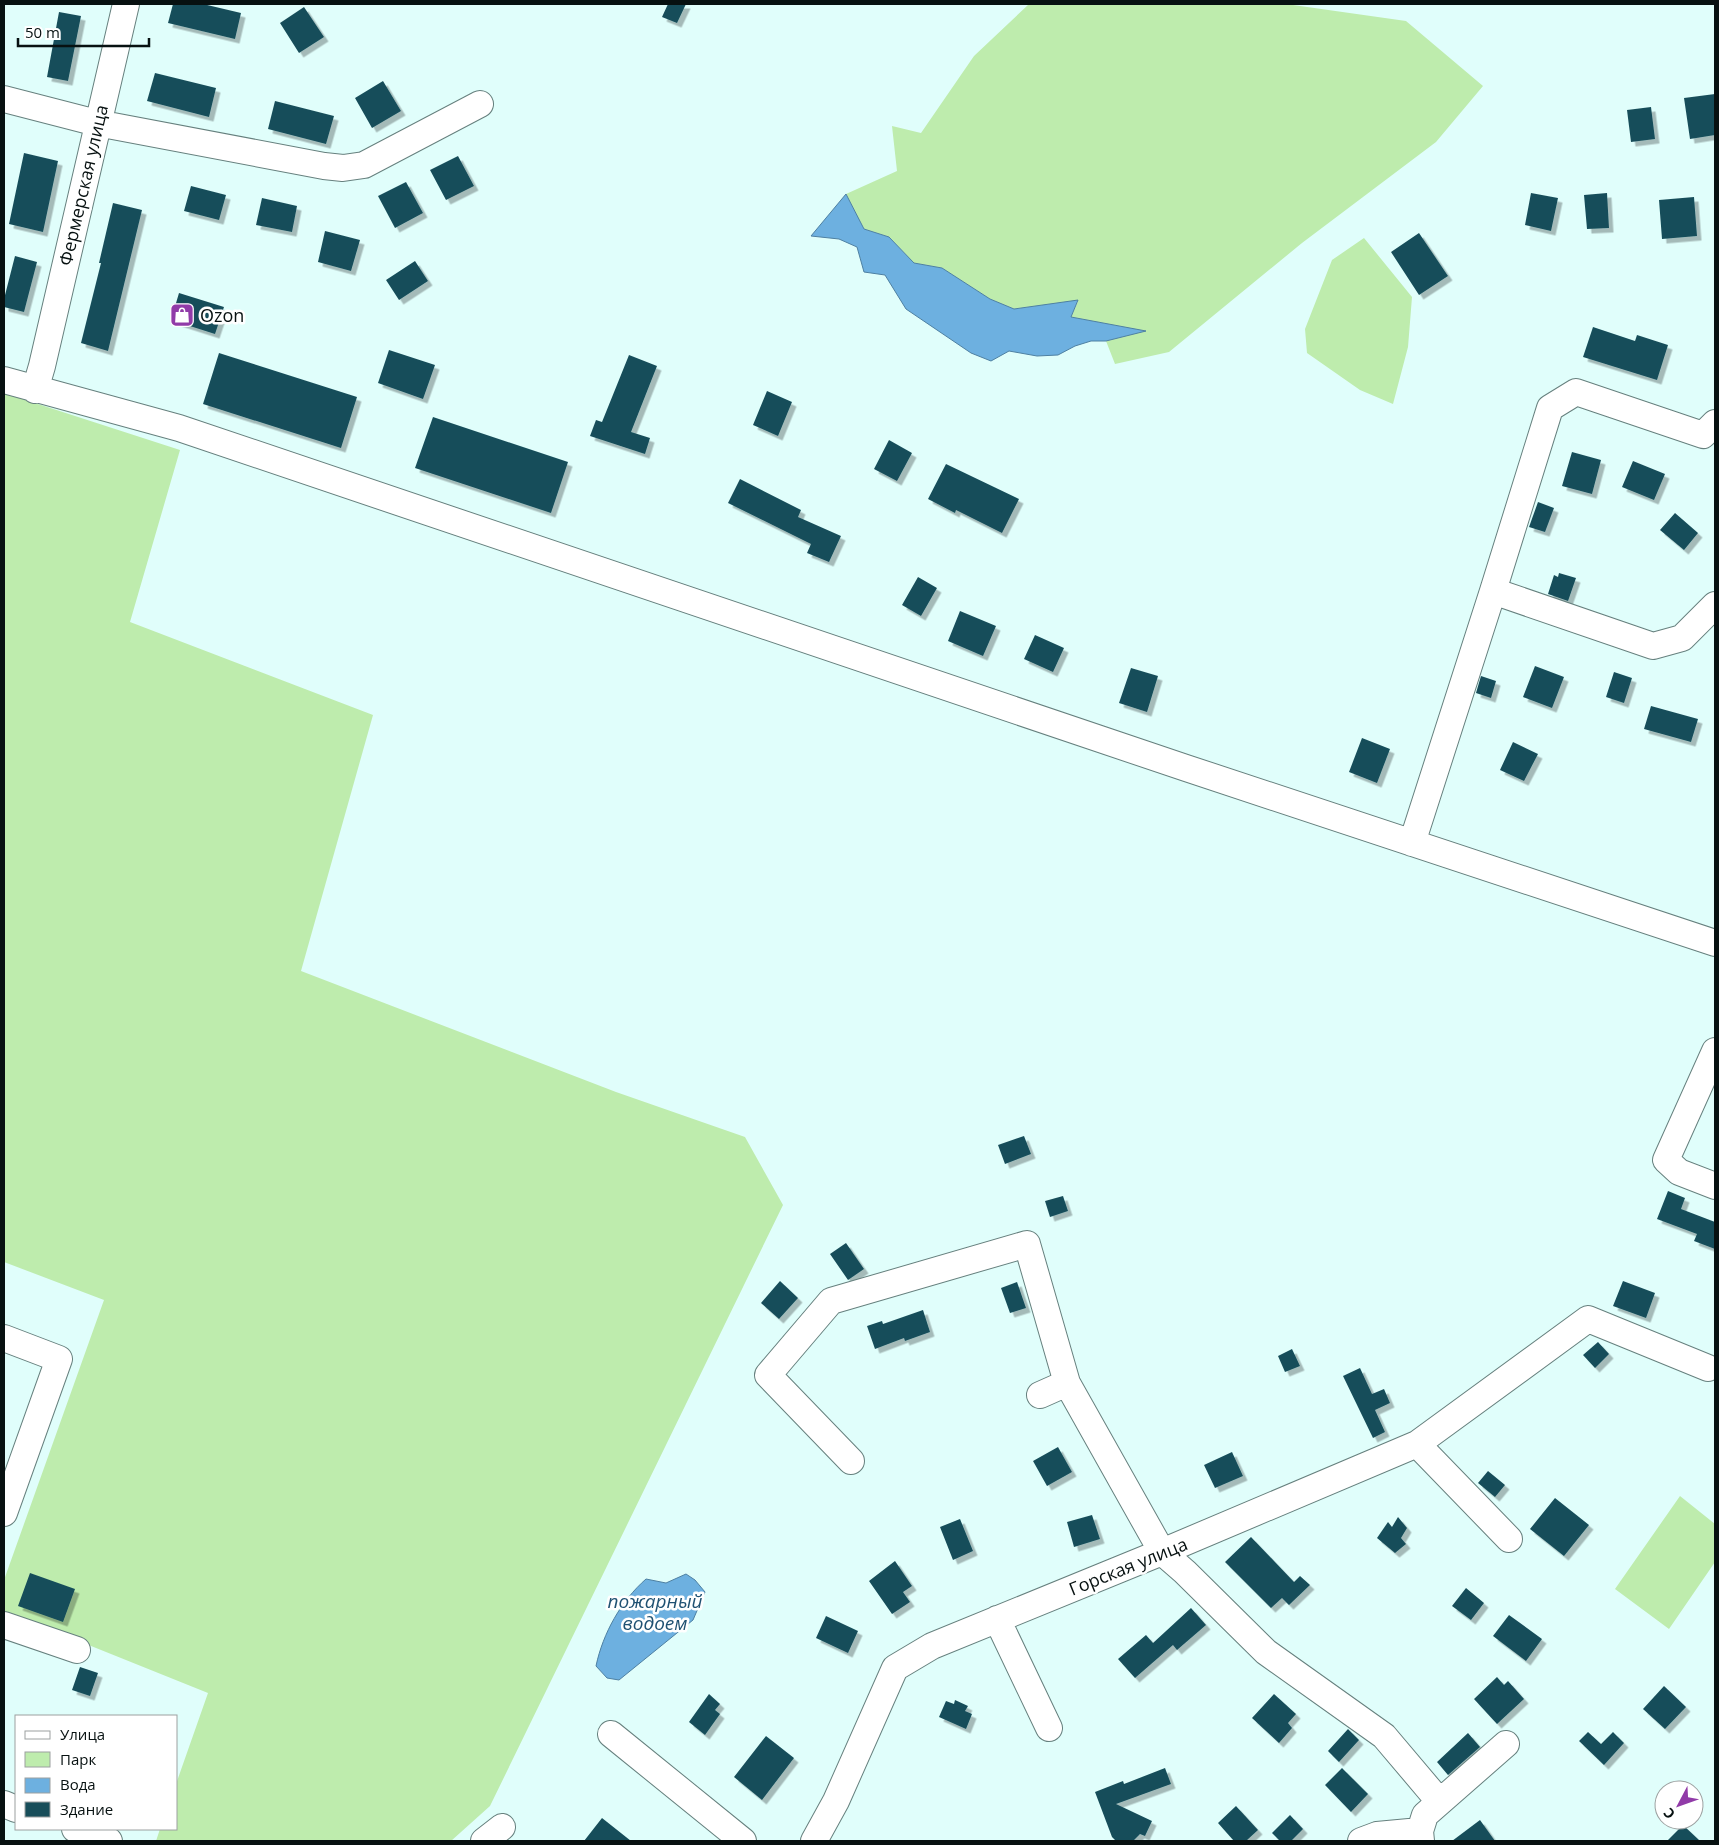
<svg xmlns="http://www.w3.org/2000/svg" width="1719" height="1845" viewBox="0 0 1719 1845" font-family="'Open Sans',sans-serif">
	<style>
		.green { fill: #beecad }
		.water { fill: #6db0e0; stroke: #4e80a2 }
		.building { fill: #184e5a; filter: url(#shadow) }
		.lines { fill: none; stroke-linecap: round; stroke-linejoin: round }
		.minor-casing { stroke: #66807e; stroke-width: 28 }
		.minor { stroke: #fff; stroke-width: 26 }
		.labels { text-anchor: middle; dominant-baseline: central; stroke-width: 5; stroke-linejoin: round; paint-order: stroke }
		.street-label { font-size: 18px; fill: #071111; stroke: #fff }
		.poi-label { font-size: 18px; fill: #071111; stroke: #fff; text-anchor: start }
		.water-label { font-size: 19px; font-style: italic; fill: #1f5172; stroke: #fff }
	</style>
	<defs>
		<filter id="shadow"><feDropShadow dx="4.5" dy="4.5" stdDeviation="0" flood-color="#0004"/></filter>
	</defs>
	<rect width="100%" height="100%" fill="#e0fefb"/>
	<path class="green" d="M1029 4H1286L1406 21 1483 86 1436 142 1302 243 1169 352 1115 364 1106 341 1144 331 1071 317 1078 301 1014 309 990 299 942 268 914 263 889 237 864 229 846 194 897 171 892 126 921 133 974 56Z
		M1364 238 1412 297 1408 347 1393 404 1360 390 1307 353 1305 329 1332 260Z
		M4 393 180 450 130 622 373 715 301 971 616 1092 745 1137 783 1205 490 1806 451 1841H156L160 1829H176V1784L208 1693 4 1611V1580L104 1300 4 1262Z
		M1680 1496 1715 1524V1562L1669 1629 1615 1589Z"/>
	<path class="water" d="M846 194 864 229 889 237 914 263 942 268 990 299 1014 309 1078 300 1071 317 1146 331 1106 341H1091L1075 346 1058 355 1037 356 1009 351 991 361 971 353 906 309 885 275 864 272 857 247 839 239 811 236Z
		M686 1574 695 1580 705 1592 693 1620 619 1680 607 1678 596 1666C603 1633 621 1601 646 1579L666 1583Z"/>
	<path class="building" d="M173 4H203L241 13 235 39 168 23Z
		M668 4H686L677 23 662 17Z
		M304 7 324 37 299 53 280 23Z
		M59 12 81 16 68 81 47 77Z
		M155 73 216 88 209 117 147 101Z
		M383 81 401 111 372 128 355 98Z
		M1715 94V135L1690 139 1684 98Z
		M275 101 334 116 326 144 268 129Z
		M1651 107 1655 139 1631 142 1627 110Z
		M24 153 58 161 43 232 9 224Z
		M458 156 474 186 446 200 430 170Z
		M406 182 423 213 395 228 378 196Z
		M191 186 226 195 219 220 184 211Z
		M1531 193 1558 198 1551 231 1525 225Z
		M1607 193 1609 228 1587 229 1584 195Z
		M1694 197 1697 236 1662 239 1659 200Z
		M262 198 297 206 292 232 256 225Z
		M113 203 142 210 108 351 81 343 101 263H99Z
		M325 231 360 240 351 271 318 262Z
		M1419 233 1448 276 1419 295 1391 252Z
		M15 256 37 262 24 312 4 307V299Z
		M415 261 428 281 399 300 386 280Z
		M179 293 224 307 215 334 171 320Z
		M1593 327 1635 341 1637 335 1668 345 1657 380 1583 357Z
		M389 350 435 365 423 399 378 383Z
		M219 353 357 397 341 448 203 404Z
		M629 355 657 366 631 432 650 438 645 454 590 436 596 420 602 422Z
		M767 391 792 402 778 436 753 425Z
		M433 417 568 462 551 513 415 468Z
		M889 440 912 453 897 481 874 469Z
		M1572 452 1601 460 1592 494 1562 486Z
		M1633 461 1665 474 1654 500 1622 487Z
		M946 464 1019 499 1002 533 956 510 955 513 928 499Z
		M740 479 801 510 798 517 841 536 829 562 807 553 811 544 728 503Z
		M1538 502 1554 508 1545 532 1529 527Z
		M1675 513 1698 533 1684 550 1660 530Z
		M1559 573 1576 578 1568 601 1548 594 1554 575 1558 577Z
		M918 577 937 588 921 616 902 605Z
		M960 611 996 626 983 656 948 641Z
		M1035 635 1064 648 1053 672 1024 659Z
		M1535 666 1564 677 1552 708 1523 697Z
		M1131 668 1158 676 1147 712 1119 703Z
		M1614 672 1632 678 1624 703 1606 697Z
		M1481 676 1496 681 1491 698 1476 693Z
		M1651 706 1698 719 1691 742 1644 729Z
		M1362 738 1390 749 1377 783 1349 772Z
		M1513 742 1538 754 1524 781 1500 770Z
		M1024 1136 1031 1154 1005 1164 998 1145Z
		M1668 1191 1685 1198 1681 1209 1715 1222V1249L1694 1241 1697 1234 1657 1219Z
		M1063 1196 1068 1211 1050 1217 1045 1201Z
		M846 1243 864 1269 848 1280 830 1254Z
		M780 1281 798 1298 779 1319 761 1303Z
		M1623 1281 1655 1293 1646 1318 1613 1306Z
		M1017 1282 1026 1308 1010 1313 1001 1288Z
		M923 1310 930 1332 905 1341 904 1338 875 1349 867 1326 882 1321 883 1324Z
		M1598 1342 1609 1354 1595 1368 1583 1355Z
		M1292 1349 1300 1366 1285 1372 1278 1356Z
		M1360 1368 1372 1394 1384 1389 1390 1403 1375 1410 1385 1432 1373 1438 1343 1376Z
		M1058 1447 1072 1472 1047 1486 1033 1461Z
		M1232 1452 1243 1476 1215 1488 1204 1465Z
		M1488 1471 1505 1485 1495 1497 1478 1483Z
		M1555 1498 1589 1525 1564 1556 1530 1529Z
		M1092 1515 1100 1539 1074 1547 1067 1522Z
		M1398 1517 1407 1528 1401 1538 1406 1544 1395 1553 1377 1538 1388 1522 1392 1527Z
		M960 1519 973 1551 953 1560 940 1527Z
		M1251 1537 1294 1582 1300 1576 1310 1585 1289 1605 1282 1598 1271 1608 1225 1562Z
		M895 1561 912 1586 903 1592 910 1602 892 1614 869 1581Z
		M30 1573 75 1589 63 1622 18 1606Z
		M1466 1588 1484 1603 1471 1620 1452 1606Z
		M1191 1608 1206 1625 1177 1650 1173 1645 1135 1678 1118 1659 1146 1635 1153 1643Z
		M1509 1615 1542 1639 1526 1661 1493 1636Z
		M826 1616 858 1631 848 1653 816 1638Z
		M80 1667 98 1673 90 1696 72 1690Z
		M1497 1677 1504 1685 1508 1681 1524 1699 1497 1724 1474 1699Z
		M1664 1686 1686 1707 1665 1729 1643 1709Z
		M709 1694 720 1704 715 1710 720 1714 705 1735 689 1722Z
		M1274 1694 1296 1714 1288 1723 1292 1728 1279 1743 1252 1718Z
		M955 1700 968 1706 965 1711 972 1714 966 1729 939 1717 946 1701 954 1704Z
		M1348 1729 1359 1740 1339 1762 1328 1751Z
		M1588 1732 1601 1744 1613 1732 1624 1743 1604 1765 1579 1741Z
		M1468 1733 1480 1747 1448 1775 1437 1762Z
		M766 1736 794 1758 762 1800 734 1777Z
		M1165 1768 1171 1784 1116 1804 1152 1821 1145 1836 1140 1834 1133 1841H1116L1112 1837 1095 1792 1123 1781 1124 1784Z
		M1342 1768 1368 1794 1351 1812 1325 1785Z
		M1236 1806 1258 1830 1246 1841H1234L1218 1823Z
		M1290 1815 1303 1829 1291 1841H1280L1272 1833Z
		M602 1818 631 1841H584Z
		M1480 1820 1495 1841H1452Z
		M1683 1825 1700 1841H1667Z"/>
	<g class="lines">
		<g class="minor-casing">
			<path id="minor" d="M4 99 97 123 324 166 343 168 364 165 480 104
				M4 380 179 428 1186 768 1715 943
				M35 390 42 366 126 4
				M1493 591 1653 646 1682 638 1715 605
				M1412 843 1493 591 1550 408 1576 392 1703 435 1715 423
				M1715 1051 1666 1160 1679 1172 1715 1186
				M4 1338 59 1359 4 1513
				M1040 1395 1067 1383
				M1417 1444 1588 1319 1708 1368
				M851 1461 768 1375 831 1301 1027 1244 1067 1383 1162 1552 1185 1572 1266 1652 1384 1736 1439 1801
				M997 1619 1049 1728
				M4 1625 77 1650
				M611 1734 743 1841
				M4 1804 16 1809
				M75 1829 109 1841
				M484 1841 502 1827
				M814 1841 836 1801 895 1668 932 1646 1162 1552 1417 1444 1509 1539
				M1361 1841 1377 1835 1420 1831
				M1421 1841 1420 1831 1425 1815 1506 1744"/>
		</g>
		<use href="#minor" class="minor"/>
	</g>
	<defs>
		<g id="shop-square" transform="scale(1.25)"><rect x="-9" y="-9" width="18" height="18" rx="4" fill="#913ba8" stroke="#fff"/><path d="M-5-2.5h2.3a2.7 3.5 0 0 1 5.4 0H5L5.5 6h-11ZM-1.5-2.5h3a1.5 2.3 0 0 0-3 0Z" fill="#fff"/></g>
	</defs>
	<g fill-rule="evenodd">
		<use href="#shop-square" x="182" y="315"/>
	</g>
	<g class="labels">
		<g class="street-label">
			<text transform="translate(83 185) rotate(-77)">Фермерская улица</text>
			<text transform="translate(1128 1566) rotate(-22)">Горская улица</text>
		</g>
		<g class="poi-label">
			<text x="200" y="315">Ozon</text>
		</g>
		<g class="water-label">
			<text x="655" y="1601">пожарный<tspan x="655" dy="22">водоем</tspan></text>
		</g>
	</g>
	<rect width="1719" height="1845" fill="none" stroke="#071111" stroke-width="10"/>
	<rect x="15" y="1715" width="162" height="115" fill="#ffffff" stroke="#9ca0a0"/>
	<rect x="25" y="1731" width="25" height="8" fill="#ffffff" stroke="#9ca0a0"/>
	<text x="60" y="1740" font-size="15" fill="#071111">Улица</text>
	<rect x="25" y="1752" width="25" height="15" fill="#beecad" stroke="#9ca0a0"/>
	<text x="60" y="1765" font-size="15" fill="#071111">Парк</text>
	<rect x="25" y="1778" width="25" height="15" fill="#6db0e0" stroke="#9ca0a0"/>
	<text x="60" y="1790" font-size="15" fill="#071111">Вода</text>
	<rect x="25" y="1802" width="25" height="15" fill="#184e5a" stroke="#9ca0a0"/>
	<text x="60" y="1815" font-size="15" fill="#071111">Здание</text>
	<g transform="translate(1679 1805) rotate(229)"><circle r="24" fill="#ffffff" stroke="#9ca0a0"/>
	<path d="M0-4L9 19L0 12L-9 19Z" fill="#913ba8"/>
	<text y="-8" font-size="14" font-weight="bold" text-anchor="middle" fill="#071111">С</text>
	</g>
	<path d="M18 38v8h131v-8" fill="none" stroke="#071111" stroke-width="2.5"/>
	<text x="25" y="38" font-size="15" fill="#071111" stroke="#ffffff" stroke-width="4" paint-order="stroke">50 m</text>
</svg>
